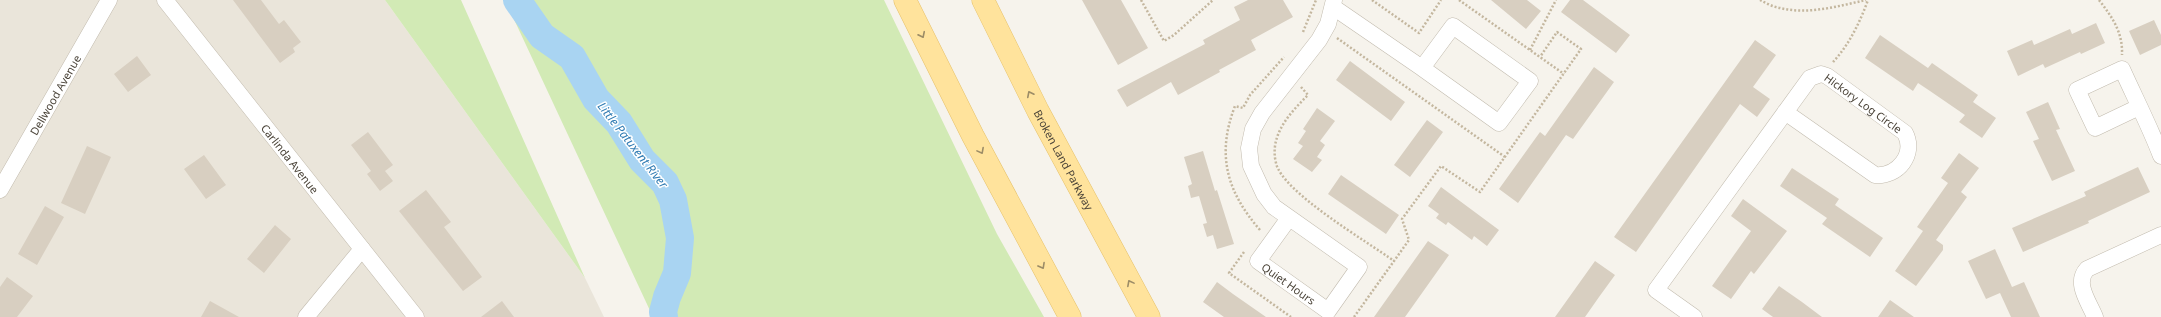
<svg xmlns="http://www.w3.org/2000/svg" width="2161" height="317" viewBox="0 0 2161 317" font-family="'Noto Sans',sans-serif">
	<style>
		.residential { fill: #eae5da }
		.green { fill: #d2eab5 }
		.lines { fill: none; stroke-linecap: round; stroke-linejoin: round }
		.river { stroke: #a9d4f2; stroke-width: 28 }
		.building { fill: #d8cfc1 }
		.minor-casing { stroke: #c2bbae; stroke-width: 17 }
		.primary-casing { stroke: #e6c16a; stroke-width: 23 }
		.path { stroke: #c4b79f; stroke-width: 2.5; stroke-dasharray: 2 2; stroke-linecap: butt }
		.minor { stroke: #fff; stroke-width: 16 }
		.primary { stroke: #ffe39c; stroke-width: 22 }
		.oneway { stroke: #9c8c66 }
		.labels { text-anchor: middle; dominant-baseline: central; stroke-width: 3; stroke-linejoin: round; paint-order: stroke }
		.street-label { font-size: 11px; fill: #4b4439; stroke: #fff }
		.water-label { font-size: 12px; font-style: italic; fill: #2e7ab2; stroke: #fff }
	</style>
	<rect width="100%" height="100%" fill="#f6f3ec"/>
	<path class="residential" d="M0 0H385L585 278 604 317H0Z"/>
	<path class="green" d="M385 0H461L585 278Z
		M505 0H884L997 234 1044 317H653Z"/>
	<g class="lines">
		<path class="river" d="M517 0 542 36 572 57 596 99 619 123 642 160 665 183 673 200 680 238 677 273 667 297 663 312 664 317"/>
	</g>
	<path class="building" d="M233 0H261L279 24 284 20 301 42 293 48 295 52 280 63Z
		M1082 0H1121L1148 48 1118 65Z
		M1248 0H1283L1293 17 1251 40 1256 50 1219 70 1220 72 1178 95 1171 82 1127 107 1117 90 1205 44 1203 40 1240 20 1234 7Z
		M1491 0H1527L1541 11 1526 29Z
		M1570 0H1583L1630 35 1616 53 1561 12Z
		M2154 20 2161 35V45L2140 55 2129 31Z
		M2096 23 2105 43 2081 54 2080 52 2045 68 2043 64 2018 76 2007 51 2032 40 2034 45 2070 29 2072 34Z
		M1880 35 1928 68 1932 63 1978 95 1973 102 1996 118 1982 138 1959 122 1965 115 1930 91 1918 83 1913 91 1865 58Z
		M1755 40 1776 55 1753 87 1770 99 1757 117 1740 104 1636 252 1614 237Z
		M137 56 151 75 128 92 114 74Z
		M1350 61 1405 102 1391 121 1336 80Z
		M1594 67 1614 82 1573 139 1566 135 1518 203 1499 189 1540 132 1545 136Z
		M2048 102 2060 129 2056 130 2075 171 2052 181 2033 141 2039 139 2026 112Z
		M1317 108 1335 121 1320 141 1325 145 1317 157 1322 160 1312 172 1293 159 1303 146 1298 143 1306 131 1303 129Z
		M1427 120 1443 132 1410 177 1394 165Z
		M368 132 393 165 385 171 393 181 380 191 367 174 371 171 351 145Z
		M87 146 111 157 85 214 61 203Z
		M1203 151 1215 191 1217 190 1234 244 1217 249 1213 235 1207 237 1203 224 1207 223 1199 196 1191 198 1188 186 1192 184 1184 157Z
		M1959 153 1979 168 1961 192 1967 197 1936 240 1943 245V250L1916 286 1895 271 1923 231 1917 227 1948 183 1941 178Z
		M204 155 226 185 206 199 184 169Z
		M2138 167 2150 192 2088 221 2089 223 2023 252 2012 228 2086 196 2084 192Z
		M1792 168 1839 199 1835 205 1883 238 1870 257 1822 224 1827 218 1780 186Z
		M1341 175 1399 215 1386 234 1328 194Z
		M1441 187 1499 230 1487 246 1474 236 1472 240 1448 222 1446 225 1436 218 1439 214 1428 206Z
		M426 190 451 222 444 227 482 277 463 291 399 211Z
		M1743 199 1787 231 1754 274 1751 271 1731 299 1712 286 1751 231 1731 216Z
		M45 206 64 217 37 265 18 254Z
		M275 225 291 239 264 273 247 259Z
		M1428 241 1449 255 1405 317H1374Z
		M1995 249 2012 287 2024 282 2040 317H2011L2000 293 1986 299 1968 261Z
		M1595 261 1615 275 1599 297 1585 317H1555Z
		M7 277 33 296 17 317H0V287Z
		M1217 282 1233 294 1266 317H1224L1203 302Z
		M1779 286 1802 302 1822 317H1773L1762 309Z
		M1890 300 1914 317H1878Z
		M210 301 239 317H201Z
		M502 301 514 317H481Z"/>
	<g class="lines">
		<g class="minor-casing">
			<g id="minor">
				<path id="s1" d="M165 0 416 317"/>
				<path d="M1333 7 1422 68 1453 26 1530 81 1499 123 1422 68"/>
				<path d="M2139 107 2095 128 2077 90 2122 69C2135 98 2150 127 2161 156"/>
				<path id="s2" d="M0 190 109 0"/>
				<path id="s3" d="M1289 218 1258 261 1328 311 1359 267 1274 207 1264 194 1251 166 1249 148 1253 129 1262 113 1319 40 1328 24 1334 0"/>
				<path d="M306 317 362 249"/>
				<path id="s4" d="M1694 317 1656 290 1810 78 1821 74 1827 76 1905 133C1916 154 1898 177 1875 175L1785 112"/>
				<path d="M2095 317C2089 302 2074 283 2087 269L2161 235"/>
			</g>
		</g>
		<g class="primary-casing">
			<g id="primary">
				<path d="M905 0 973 136 1070 317"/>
				<path id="s5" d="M983 0 1038 111 1149 317"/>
			</g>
		</g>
		<path class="path" d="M1141 0 1164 41 1174 35 1213 0
			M1372 0 1419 33 1441 0
			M1459 0 1564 74
			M1760 0C1766 3 1773 7 1780 8 1808 15 1839 6 1866 0
			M2099 0C2112 17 2123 32 2122 55
			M1303 32 1316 0
			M1337 38 1505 157
			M1530 50 1556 0
			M1833 62C1849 45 1860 22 1868 0
			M1301 87 1308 95C1290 113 1269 135 1276 163 1282 192 1368 242 1394 261
			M1260 230C1227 192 1216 155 1235 106L1243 108 1250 95 1284 57
			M1244 252 1229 273 1291 317
			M1354 317 1409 240 1402 219 1441 166 1480 192 1581 49 1557 32 1540 57"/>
		<use href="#minor" class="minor"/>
		<use href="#primary" class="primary"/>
	</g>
	<defs><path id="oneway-chevron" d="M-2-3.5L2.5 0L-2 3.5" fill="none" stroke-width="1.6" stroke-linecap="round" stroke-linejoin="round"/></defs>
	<g class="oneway">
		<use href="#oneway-chevron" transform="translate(922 35) rotate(64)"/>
		<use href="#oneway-chevron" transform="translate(1030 94) rotate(-117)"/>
		<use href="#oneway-chevron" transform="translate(981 151) rotate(62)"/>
		<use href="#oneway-chevron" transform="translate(1042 266) rotate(61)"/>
		<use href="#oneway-chevron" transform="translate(1130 283) rotate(-118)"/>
	</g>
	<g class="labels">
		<g class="street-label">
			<text stroke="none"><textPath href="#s2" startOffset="110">Dellwood Avenue</textPath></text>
			<text stroke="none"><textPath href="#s4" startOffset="372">Hickory Log Circle</textPath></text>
			<text stroke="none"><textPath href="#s1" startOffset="202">Carlinda Avenue</textPath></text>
			<text stroke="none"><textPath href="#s5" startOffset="179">Broken Land Parkway</textPath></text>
			<text stroke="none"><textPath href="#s3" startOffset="91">Quiet Hours</textPath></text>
		</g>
		<g class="water-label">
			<text transform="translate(633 145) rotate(52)">Little Patuxent River</text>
		</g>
	</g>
</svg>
